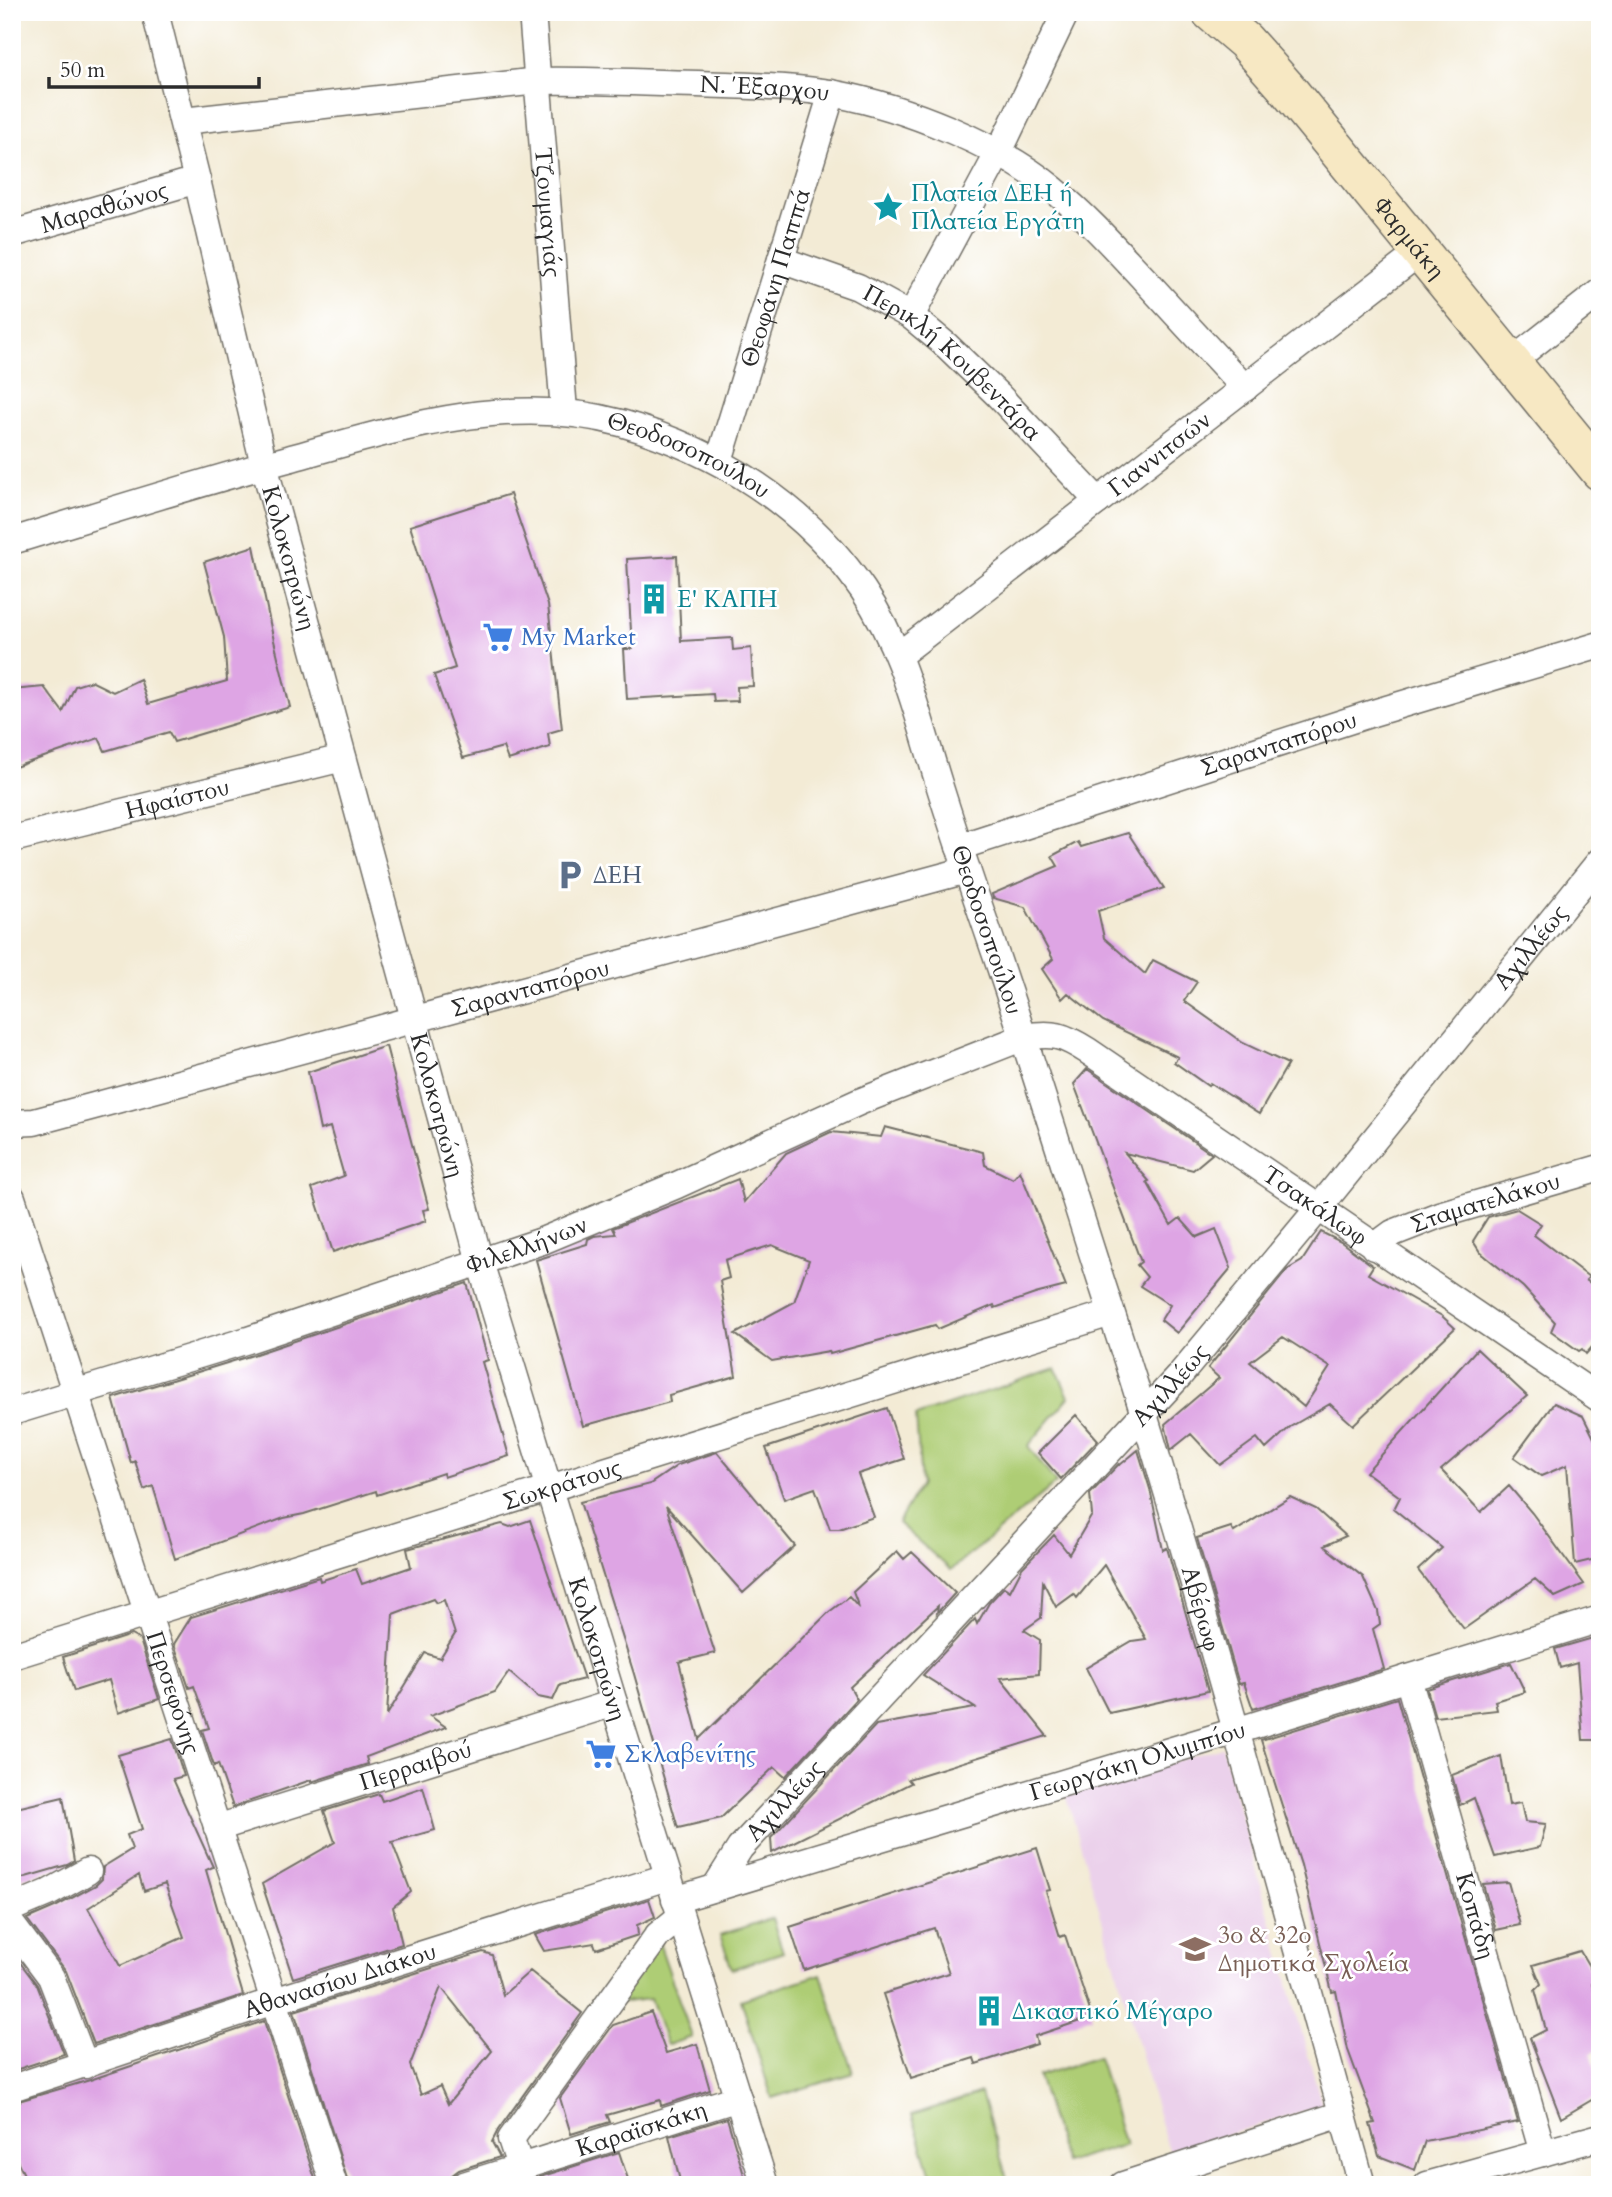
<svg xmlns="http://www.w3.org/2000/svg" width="1612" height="2197" viewBox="0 0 1612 2197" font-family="Cardo,serif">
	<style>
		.built { fill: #ebd1eb }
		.green { fill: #aecd74; stroke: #6c7c50; stroke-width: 2 }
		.building { fill: #dea5e4; fill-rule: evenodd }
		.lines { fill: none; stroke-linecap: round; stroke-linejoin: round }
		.street-casing { stroke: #716e66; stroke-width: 29 }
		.secondary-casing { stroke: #716e66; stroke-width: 41 }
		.street { stroke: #fff; stroke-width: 26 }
		.secondary { stroke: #f7e8c3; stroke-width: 38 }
		.labels { text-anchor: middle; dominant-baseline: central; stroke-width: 5; stroke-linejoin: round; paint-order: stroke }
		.street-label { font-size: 24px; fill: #2b2b2b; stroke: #fff }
		.culture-label { font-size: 24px; fill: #0d838f; stroke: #fff; text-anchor: start }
		.shop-label { font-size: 24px; fill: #366cbe; stroke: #fff; text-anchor: start }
		.service-label { font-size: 24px; fill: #4e5e75; stroke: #fff; text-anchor: start }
		.education-label { font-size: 24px; fill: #785e54; stroke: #fff; text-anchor: start }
	</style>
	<rect width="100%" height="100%" fill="#fff"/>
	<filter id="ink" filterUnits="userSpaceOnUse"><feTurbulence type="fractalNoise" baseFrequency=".0143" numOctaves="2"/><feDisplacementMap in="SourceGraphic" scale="14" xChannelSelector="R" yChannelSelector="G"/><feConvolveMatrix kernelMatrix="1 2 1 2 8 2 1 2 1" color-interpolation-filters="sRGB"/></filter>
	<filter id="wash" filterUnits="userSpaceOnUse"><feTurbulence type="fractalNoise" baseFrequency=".00686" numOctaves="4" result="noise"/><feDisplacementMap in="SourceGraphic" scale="28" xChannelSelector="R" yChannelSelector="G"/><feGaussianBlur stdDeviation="1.57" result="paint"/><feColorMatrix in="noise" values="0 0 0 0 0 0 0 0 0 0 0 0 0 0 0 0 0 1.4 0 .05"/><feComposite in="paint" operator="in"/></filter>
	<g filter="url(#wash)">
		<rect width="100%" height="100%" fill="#f3ebd5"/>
		<path class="built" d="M1222 1747 1322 2105 1169 2153 1066 1794Z"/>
		<path class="green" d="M1056 1368 1069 1397 1028 1446 1056 1483 951 1570 898 1523 921 1484 916 1416Z
			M772 1918 783 1952 732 1969 720 1935Z
			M658 1940 692 2037 667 2045 650 1999 615 2003Z
			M821 1974 853 2073 772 2098 741 2000Z
			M1098 2057 1125 2145 1065 2163 1038 2076Z
			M981 2093 1009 2185H934L912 2115Z"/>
		<g id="blocks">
			<path class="building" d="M510 494 548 605 562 729 548 733 550 747 508 760 503 747 463 758 434 675 455 668 410 526Z
				M254 546 271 628 290 707 174 742 169 732 105 751 99 738 12 768V690L44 687 63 712 75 686 91 681 113 692 140 679 148 704 227 681 224 637 204 562Z
				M677 556 681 641 732 638 733 650 751 648 753 686 737 687 738 701 714 702 713 694 627 699 624 649H632L627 559Z
				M1128 833 1164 888 1098 911 1104 938 1145 974 1153 960 1197 982 1184 1001 1243 1043 1288 1064 1259 1114 1210 1083 1208 1086 1174 1062 1178 1057 1103 1021 1068 993 1062 999 1042 969 1053 959 1025 907 993 898 992 894 1058 866 1052 856 1078 842 1081 847Z
				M386 1046 429 1209 423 1210 426 1221 333 1252 312 1188 344 1176 330 1127 320 1130 308 1072Z
				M1087 1069 1212 1154 1193 1170 1125 1153 1149 1181 1147 1182 1171 1225 1180 1218 1197 1237 1216 1229 1231 1268 1177 1333 1161 1320 1170 1305 1140 1286 1147 1277 1137 1265 1141 1262 1074 1084Z
				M885 1127 983 1152 985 1165 1013 1179 1020 1171 1066 1286 1035 1294 995 1308 994 1305 938 1329 935 1325 830 1354 829 1351 772 1361 735 1334 794 1302 809 1260 772 1245 725 1260 729 1278 720 1281 736 1376 669 1395 670 1402 583 1426 536 1260 587 1244 588 1239 594 1236 616 1234 613 1228 738 1179 744 1202 786 1153 831 1132 881 1137Z
				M1517 1209 1541 1224 1534 1235 1589 1277 1586 1280 1600 1290V1338L1586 1354 1582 1349 1579 1351 1551 1331 1555 1322 1523 1287 1480 1252 1473 1241 1488 1217Z
				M1321 1232 1341 1242 1373 1266 1368 1274 1442 1316 1455 1328 1353 1425 1330 1404 1290 1427 1266 1449 1257 1438 1220 1465 1191 1434 1171 1450 1165 1424 1219 1378 1208 1368 1287 1270 1302 1261ZM1283 1337 1330 1367 1304 1407 1250 1362Z
				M467 1283 488 1360 482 1362 509 1456 444 1477 443 1473 377 1495 376 1491 304 1514 284 1518 175 1559 153 1486 144 1490 135 1461 131 1463 113 1398 253 1355Z
				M1477 1349 1527 1396 1441 1470 1481 1512 1509 1486 1532 1513 1584 1584 1555 1597 1535 1579 1464 1629 1418 1570 1442 1548 1394 1509 1400 1497 1366 1472Z
				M1554 1403 1583 1416 1597 1444 1596 1465 1600 1476V1558L1575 1564 1567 1465 1541 1476 1514 1457Z
				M887 1408 904 1459 858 1474 874 1517 839 1529H830L815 1488 784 1499 766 1448Z
				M1076 1415 1098 1440 1061 1479 1038 1453Z
				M1138 1450 1150 1489 1163 1550 1167 1548 1208 1691 1109 1713 1086 1668 1132 1641 1146 1639 1104 1565 1077 1598 1074 1594 1056 1607 1043 1582 1041 1618 1024 1630 1040 1640 1039 1674 1000 1678 1047 1736 908 1779 911 1783 772 1853 771 1838 876 1725 975 1708 923 1675 975 1619 977 1624 989 1603 1004 1587 1010 1591 1022 1568 1054 1535 1069 1554 1092 1515 1090 1494 1119 1464 1120 1465Z
				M717 1452 795 1546 743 1593 666 1506 715 1653 679 1662 699 1739 829 1612 849 1597 859 1608 853 1592 897 1551 904 1559 912 1552 955 1593 937 1613 938 1606 850 1687 857 1699 785 1777 774 1767 721 1818 678 1828 634 1674 580 1502 650 1484 678 1465Z
				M1290 1497 1316 1509 1346 1536 1324 1546 1363 1577 1378 1611 1380 1624 1373 1629 1384 1669 1253 1709 1244 1683 1239 1684 1197 1538 1231 1527 1234 1532Z
				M530 1520 584 1679 560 1685 553 1700 538 1697 509 1672 495 1692 430 1716 446 1727 366 1757 368 1764 311 1782V1780L233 1807 218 1764 214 1766 202 1730 209 1728 194 1686 189 1688 174 1644 191 1617 319 1577 320 1581 356 1569 362 1584 411 1567 407 1549 502 1524 510 1527ZM433 1599 436 1603 444 1600 455 1634 440 1658 425 1653 387 1715 393 1614Z
				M131 1635 140 1640 159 1699 118 1713 109 1680 74 1691 63 1657Z
				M1600 1636V1740H1583L1577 1663 1560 1668 1555 1649Z
				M1511 1663 1525 1692 1495 1701 1497 1710 1435 1717 1427 1689Z
				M1397 1698 1518 2122 1425 2141 1415 2170 1379 2156 1370 2124 1375 2123 1348 2050 1336 1991 1332 1992 1301 1865 1261 1740Z
				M172 1739 184 1776 173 1779 213 1867 206 1870 243 1995 94 2044 66 1971 27 1919 57 1906 96 1885 102 1879 103 1867 132 1849 127 1835 142 1829 118 1755ZM139 1875 144 1891 165 1884 184 1937 120 1966 88 1908Z
				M1501 1756 1509 1805 1521 1803 1525 1822 1546 1824 1540 1847 1495 1857 1474 1798 1460 1805 1452 1775Z
				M423 1787 435 1830 392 1842 411 1892 393 1907 402 1944 293 1978 262 1884 335 1842 324 1811 379 1794 382 1801Z
				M63 1797 74 1861 67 1865 12 1881V1809Z
				M1037 1848 1050 1890 1046 1891 1060 1937 1065 1935 1092 2017 1035 2036 1037 2044 976 2064 974 2058 911 2078 883 1994 949 1973 934 1928 804 1970 790 1927Z
				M1508 1882 1520 1925 1496 1930 1483 1884Z
				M649 1899 655 1917 637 1925 638 1935 596 1949 594 1943 544 1951 535 1935Z
				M1580 1951 1593 1973 1594 1981 1592 1984 1600 2010V2047L1591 2054 1600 2082V2095L1561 2118 1530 2038 1546 2030 1535 1990 1541 1984 1533 1965Z
				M12 1952 37 1985 64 2054 12 2071V1995L20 1992 12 1973Z
				M483 1952 492 1955 503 1995 530 1971 582 2013 498 2130 492 2142 500 2157 459 2170 452 2175 449 2185H349L294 2011ZM441 1987 492 2051 448 2104 440 2086 421 2095 410 2065Z
				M651 2012 666 2053 697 2044 710 2090 661 2106 660 2100 607 2115 610 2122 571 2134 560 2098 613 2025Z
				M264 2021 317 2185H29L12 2150V2103L90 2080Z
				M727 2118 747 2185H681L669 2136Z
				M619 2152 630 2185H528L527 2181Z"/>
		</g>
	</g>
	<g filter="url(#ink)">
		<use href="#blocks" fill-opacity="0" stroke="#716e66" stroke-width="2"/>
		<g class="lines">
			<g class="street-casing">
				<g id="street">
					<path id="s1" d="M155 12 197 180 264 465 480 1262 614 1703 765 2185"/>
					<path id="s2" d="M532 12 564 411"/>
					<path id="s3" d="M183 121 538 81C592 80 645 83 698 84 743 86 791 86 836 94 905 107 998 144 1053 189 1086 216 1115 248 1144 279 1177 315 1211 352 1245 388"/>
					<path id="s4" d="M12 234 197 180"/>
					<path id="s5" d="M781 260 858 287 911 316 947 346 998 395 1098 501"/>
					<path d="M911 316 998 154 1066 12"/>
					<path d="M1511 362 1600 292"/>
					<path id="s6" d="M719 461 832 93"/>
					<path id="s7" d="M12 541C104 513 195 484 288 459 395 429 510 392 621 423 718 451 805 505 863 590 903 649 918 717 939 784 957 842 977 900 997 958 1032 1061 1064 1165 1097 1268 1113 1318 1130 1368 1145 1418 1222 1672 1291 1929 1362 2185"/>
					<path id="s8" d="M899 655 1420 252"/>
					<path id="s9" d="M12 839 343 758"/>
					<path id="s10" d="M959 847 1373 713 1600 645"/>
					<path id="s11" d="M12 1123 34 1122 94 1106 967 870"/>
					<path id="s12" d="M12 1198 334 2185"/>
					<path id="s13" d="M1374 1247 1393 1233 1439 1215 1600 1168"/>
					<path id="s14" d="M12 1412 248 1340 542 1241 677 1185 859 1102 1024 1037C1053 1032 1063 1035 1088 1051L1600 1399"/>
					<path id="s15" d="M12 1656 1111 1313"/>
					<path id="s16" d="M1408 1678 1543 2153"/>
					<path id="s17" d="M217 1828 614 1703"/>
					<path id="s18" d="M716 1886 740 1848 1179 1376 1318 1209 1600 861"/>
					<path id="s19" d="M675 1900 1236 1731 1600 1619"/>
					<path d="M12 1908 50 1892 88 1871"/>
					<path d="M12 1925 51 1977 85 2065"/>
					<path id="s20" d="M12 2088 274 2001 667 1877"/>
					<path d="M520 2166 511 2139 658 1935 680 1917"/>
					<path id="s21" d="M464 2185 738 2098"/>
					<path d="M1123 2185 1342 2114"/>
					<path d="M1427 2185 1600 2137"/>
				</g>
			</g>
			<g class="secondary-casing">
				<g id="secondary">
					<path id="s22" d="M1211 12 1245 41 1285 86 1600 471"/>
				</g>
			</g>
			<use href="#street" class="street"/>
			<use href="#secondary" class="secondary"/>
		</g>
	</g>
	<defs>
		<g id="sight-bare" transform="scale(2.415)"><path d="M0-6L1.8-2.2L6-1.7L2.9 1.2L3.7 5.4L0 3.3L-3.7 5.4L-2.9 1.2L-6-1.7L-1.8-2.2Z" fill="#0f9aa8" stroke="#fff" stroke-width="2.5" paint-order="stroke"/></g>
		<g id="building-bare" transform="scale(2.415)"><path d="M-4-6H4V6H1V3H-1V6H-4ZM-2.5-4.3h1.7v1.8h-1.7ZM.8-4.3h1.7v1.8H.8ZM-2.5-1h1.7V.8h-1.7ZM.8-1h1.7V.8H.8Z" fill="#0f9aa8" stroke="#fff" stroke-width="2.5" paint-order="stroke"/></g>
		<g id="supermarket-bare" transform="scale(2.415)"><path d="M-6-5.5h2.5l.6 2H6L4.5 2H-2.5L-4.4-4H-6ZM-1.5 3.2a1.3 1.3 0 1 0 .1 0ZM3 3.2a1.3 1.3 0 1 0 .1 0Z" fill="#3f7fe0" stroke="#fff" stroke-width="2.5" paint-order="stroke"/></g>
		<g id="parking-bare" transform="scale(2.415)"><path d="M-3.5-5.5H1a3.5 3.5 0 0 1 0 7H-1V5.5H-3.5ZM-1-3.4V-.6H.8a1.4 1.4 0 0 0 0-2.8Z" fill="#5c6f8a" stroke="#fff" stroke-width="2.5" paint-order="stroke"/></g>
		<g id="school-bare" transform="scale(2.415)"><path d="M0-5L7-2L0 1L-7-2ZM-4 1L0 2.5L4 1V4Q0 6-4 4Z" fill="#8d6e63" stroke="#fff" stroke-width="2.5" paint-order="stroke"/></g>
	</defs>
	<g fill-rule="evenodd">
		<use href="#sight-bare" x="888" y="207"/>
		<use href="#building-bare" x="654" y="599"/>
		<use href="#supermarket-bare" x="498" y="637"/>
		<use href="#parking-bare" x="570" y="875"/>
		<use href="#supermarket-bare" x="601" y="1754"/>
		<use href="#school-bare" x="1195" y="1949"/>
		<use href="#building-bare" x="989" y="2011"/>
	</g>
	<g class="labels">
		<g class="street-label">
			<text stroke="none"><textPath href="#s3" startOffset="584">Ν. Έξαρχου</textPath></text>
			<text stroke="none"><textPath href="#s4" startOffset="96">Μαραθώνος</textPath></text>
			<text stroke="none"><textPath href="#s2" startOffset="201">Τζουμαγιάς</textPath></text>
			<text stroke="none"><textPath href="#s22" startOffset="301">Φαρμάκη</textPath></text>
			<text stroke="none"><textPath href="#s6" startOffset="192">Θεοφάνη Παππά</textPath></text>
			<text stroke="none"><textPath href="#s5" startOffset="203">Περικλή Κουβεντάρα</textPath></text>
			<text stroke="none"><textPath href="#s8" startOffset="329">Γιαννιτσών</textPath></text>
			<text stroke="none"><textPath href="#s7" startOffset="702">Θεοδοσοπούλου</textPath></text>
			<text stroke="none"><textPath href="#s1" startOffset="562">Κολοκοτρώνη</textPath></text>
			<text stroke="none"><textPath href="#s10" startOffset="336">Σαρανταπόρου</textPath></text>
			<text stroke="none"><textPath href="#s9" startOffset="170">Ηφαίστου</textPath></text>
			<text stroke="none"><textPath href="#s7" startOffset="1290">Θεοδοσοπούλου</textPath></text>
			<text stroke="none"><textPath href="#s18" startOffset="1244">Αχιλλέως</textPath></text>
			<text stroke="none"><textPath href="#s11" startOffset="536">Σαρανταπόρου</textPath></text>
			<text stroke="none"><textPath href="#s1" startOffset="1129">Κολοκοτρώνη</textPath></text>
			<text stroke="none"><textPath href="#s13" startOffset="121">Σταματελάκου</textPath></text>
			<text stroke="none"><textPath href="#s14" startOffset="1423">Τσακάλωφ</textPath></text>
			<text stroke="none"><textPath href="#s14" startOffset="541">Φιλελλήνων</textPath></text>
			<text stroke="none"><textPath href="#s18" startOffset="677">Αχιλλέως</textPath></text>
			<text stroke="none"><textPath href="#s15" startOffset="576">Σωκράτους</textPath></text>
			<text stroke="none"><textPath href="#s7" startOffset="2002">Αβέρωφ</textPath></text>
			<text stroke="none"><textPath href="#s1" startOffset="1696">Κολοκοτρώνη</textPath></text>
			<text stroke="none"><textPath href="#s12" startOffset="520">Περσεφόνης</textPath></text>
			<text stroke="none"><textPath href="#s19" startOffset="483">Γεωργάκη Ολυμπίου</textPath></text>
			<text stroke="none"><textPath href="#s17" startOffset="208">Περραιβού</textPath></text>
			<text stroke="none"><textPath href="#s18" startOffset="110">Αχιλλέως</textPath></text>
			<text stroke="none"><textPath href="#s16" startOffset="247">Κοπάδη</textPath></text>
			<text stroke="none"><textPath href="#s20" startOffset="345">Αθανασίου Διάκου</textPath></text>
			<text stroke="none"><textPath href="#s21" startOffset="186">Καραϊσκάκη</textPath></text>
		</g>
		<g class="culture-label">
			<text x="911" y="193">Πλατεία ΔΕΗ ή<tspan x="911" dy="28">Πλατεία Εργάτη</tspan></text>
			<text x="677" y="599">Ε' ΚΑΠΗ</text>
			<text x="1012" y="2011">Δικαστικό Μέγαρο</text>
		</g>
		<g class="shop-label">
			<text x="521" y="637">My Market</text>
			<text x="624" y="1754">Σκλαβενίτης</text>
		</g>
		<g class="service-label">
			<text x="593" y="875">ΔΕΗ</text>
		</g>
		<g class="education-label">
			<text x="1218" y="1935">3ο &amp; 32ο<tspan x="1218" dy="28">Δημοτικά Σχολεία</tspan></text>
		</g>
	</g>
	<rect width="1612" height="2197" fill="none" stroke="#fff" stroke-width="42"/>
	<path d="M49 77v10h210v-10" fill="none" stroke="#2b2b2b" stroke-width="3.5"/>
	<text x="60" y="77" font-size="21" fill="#2b2b2b" stroke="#ffffff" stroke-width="5" paint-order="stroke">50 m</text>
</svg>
